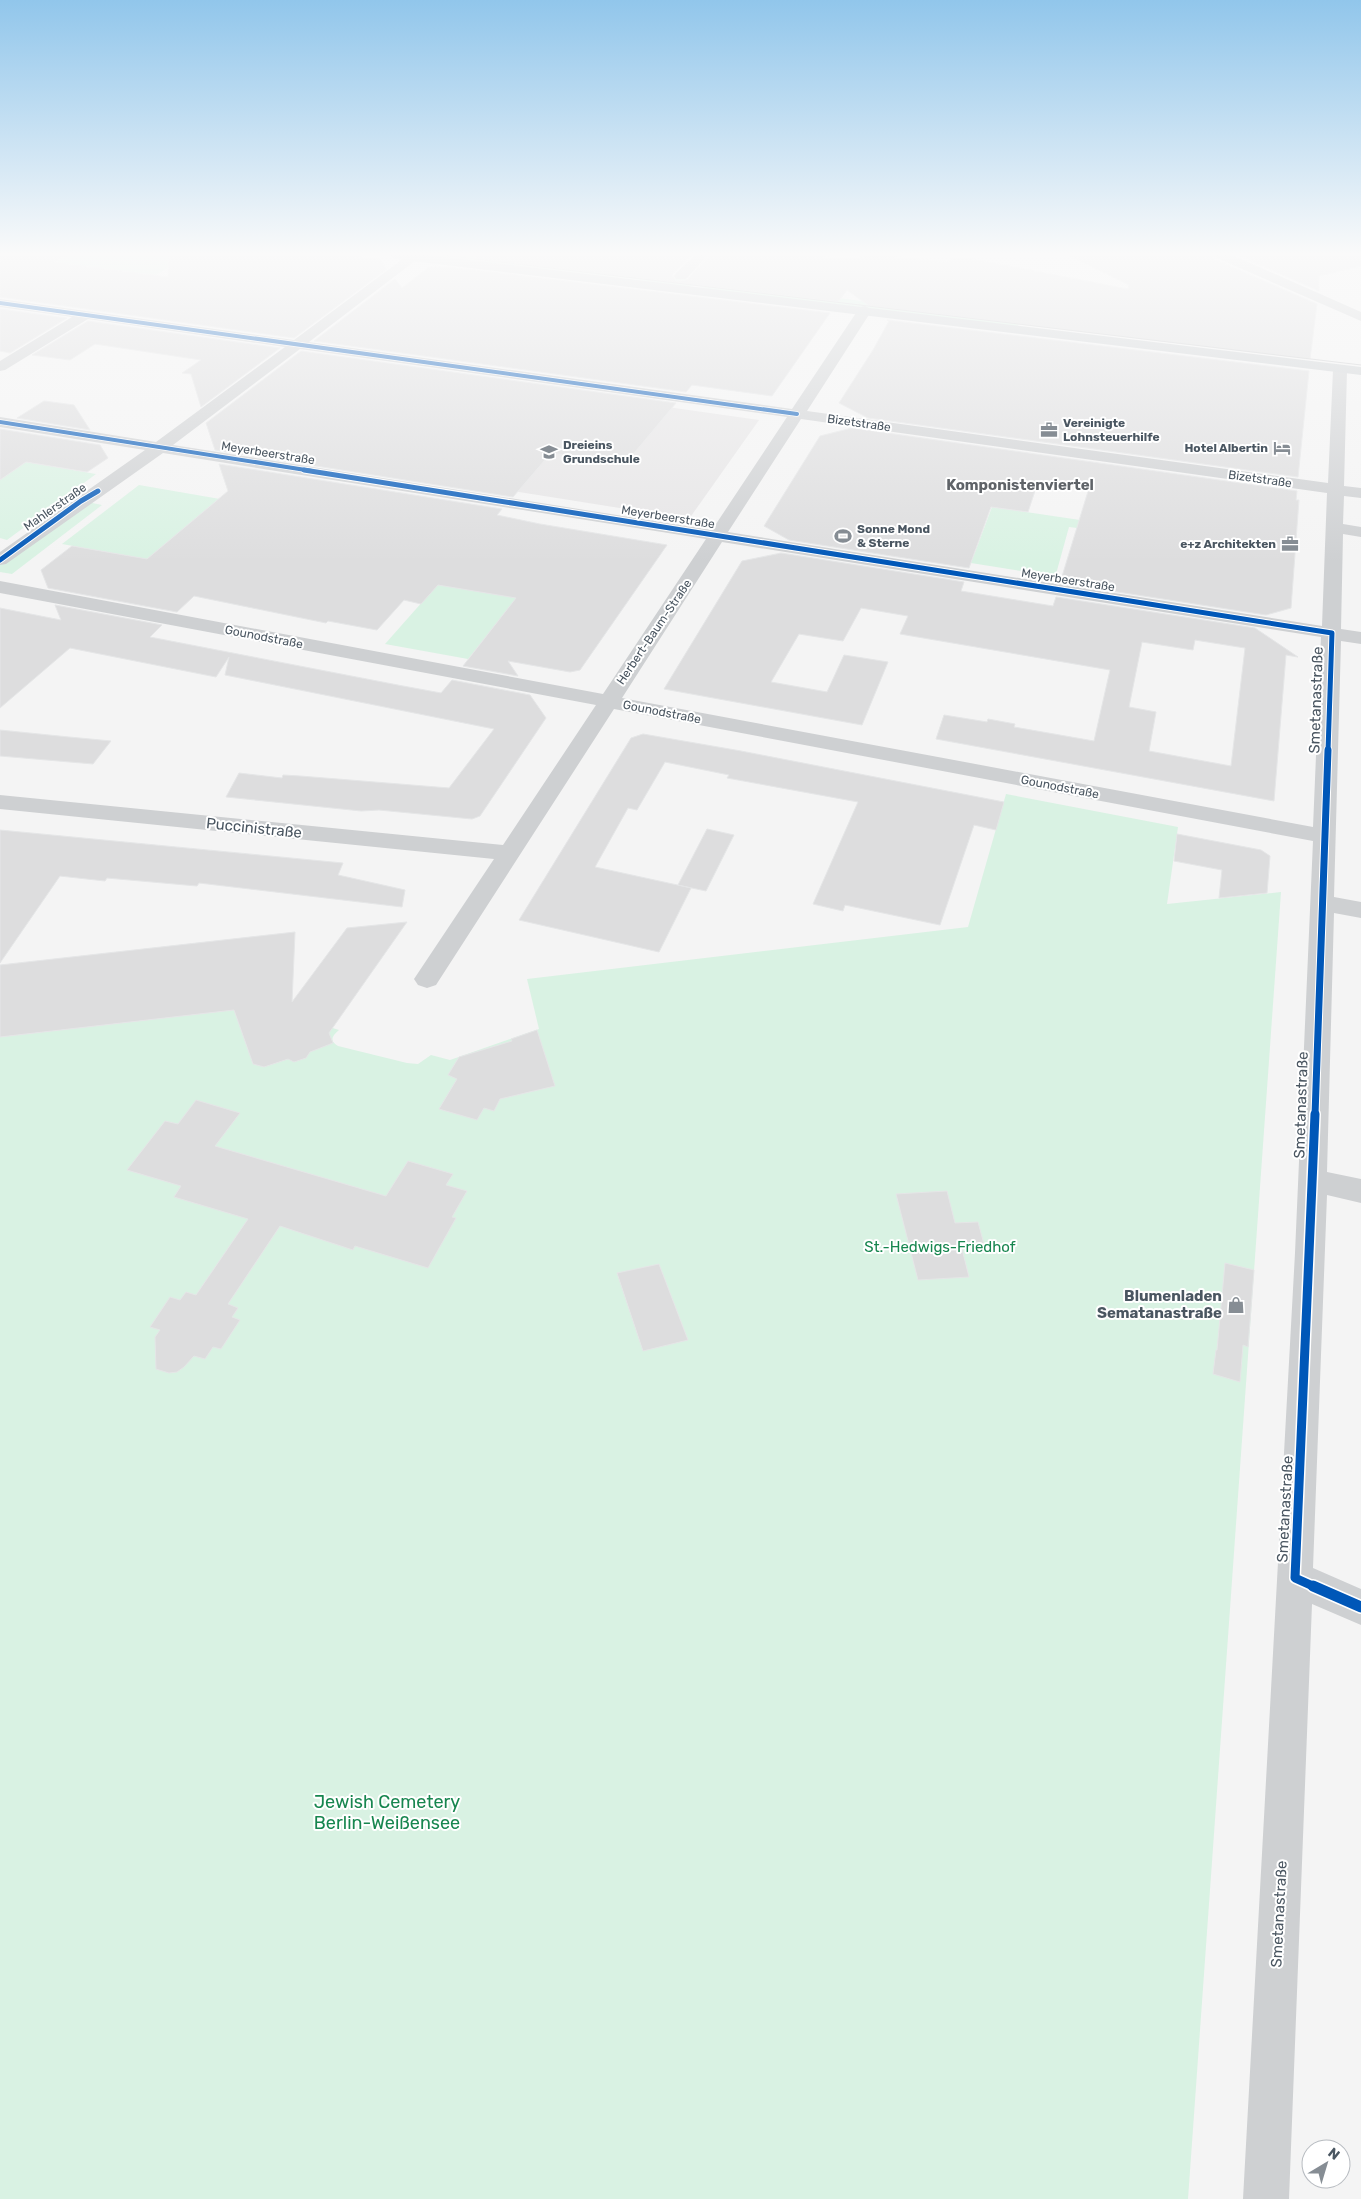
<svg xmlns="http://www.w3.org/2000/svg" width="1361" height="2199" viewBox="0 0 1361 2199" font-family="Rubik,sans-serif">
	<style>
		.education { fill: #e6e5e6 }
		.green { fill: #d9f2e3 }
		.building { fill: #ddddde; stroke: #e5e6e7; fill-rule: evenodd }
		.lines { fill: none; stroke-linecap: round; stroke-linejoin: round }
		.minor { fill: #ced0d2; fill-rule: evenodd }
		.major { fill: #caced1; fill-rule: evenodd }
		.tram { stroke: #c9cacc; stroke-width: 1 }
		.cycleway-far4-casing { stroke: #fff; stroke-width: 5.5 }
		.cycleway-far3-casing { stroke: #fff; stroke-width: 7 }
		.cycleway-far2-casing { stroke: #fff; stroke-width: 9 }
		.cycleway-far1-casing { stroke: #fff; stroke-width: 12 }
		.cycleway-casing { stroke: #fff; stroke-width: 14 }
		.cycleway-far4 { stroke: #0057b8; stroke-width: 4 }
		.cycleway-far3 { stroke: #0057b8; stroke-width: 5 }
		.cycleway-far2 { stroke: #0057b8; stroke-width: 7 }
		.cycleway-far1 { stroke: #0057b8; stroke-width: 9 }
		.cycleway { stroke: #0057b8; stroke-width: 11 }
		.labels { text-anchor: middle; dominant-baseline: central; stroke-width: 4; stroke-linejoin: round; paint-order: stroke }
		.far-street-label { font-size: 12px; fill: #4a5661; stroke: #fff }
		.far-poi-label { font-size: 12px; font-weight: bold; fill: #4a5661; stroke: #fff; text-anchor: start }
		.far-quarter-label { font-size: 15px; font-weight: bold; fill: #5f6368; stroke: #fff }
		.street-label { font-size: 15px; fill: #4a5661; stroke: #fff }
		.park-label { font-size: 15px; fill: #17864f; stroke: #fff }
		.poi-label { font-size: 15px; font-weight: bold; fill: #4a5661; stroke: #fff; text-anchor: end }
		.near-park-label { font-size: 18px; fill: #17864f; stroke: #fff }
	</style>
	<rect width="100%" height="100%" fill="#f4f4f4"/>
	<path class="education" d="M611 399 759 420 689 519 481 486Z"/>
	<path class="green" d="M68 255H189L156 275 104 269 53 298 54 262H57Z
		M423 255H477L695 280 701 282 687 288 635 279Z
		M713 282 901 306 1021 318 1017 328 904 312 705 290 706 288 700 287Z
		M26 462 96 474 7 540 0 538V475Z
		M139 485 220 499 147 559 62 544Z
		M78 500 102 505 12 574 0 572V559Z
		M992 507 1080 520 1077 528 1069 527 1056 574 1053 576 971 563Z
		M447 574 517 598 468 659 385 644Z
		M1006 794 1178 827 1167 904 1281 892 1188 2199H0V1037L310 1001 320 1024 339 1030C332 1036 329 1041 338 1046L407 1063 418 1064 431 1055 450 1060 539 1029 527 979 968 927Z"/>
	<path class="building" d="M0 255H67L54 262 168 277 169 255H343L379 259 387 269 294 338 0 297Z
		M476 255H692L672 275 676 281 687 280 710 255H808L844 259 878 255 949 262 952 258H968L1128 289 1129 285 1068 255H1213L1216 260 1317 304 1310 359 869 306 847 290 838 302 476 259Z
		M1237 255H1361V266L1319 276V291Z
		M435 266 475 270 830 313 772 396 692 385 686 392 314 341 395 279 402 288 429 267Z
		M0 309 67 318 10 353 0 351Z
		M887 320 1309 371 1298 477 868 418 839 403 873 350 889 321Z
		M88 321 280 348 201 407 191 374 182 373 201 360 95 344 70 360 32 355Z
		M301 351 676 403 625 464 551 453 513 497 215 450 206 423Z
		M44 401 74 405 90 430 17 418Z
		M852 428 1297 491 1296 500H1299L1291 608 1266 615 1060 583 1089 488 1038 482 1028 512 991 507 969 568 789 540 764 526 820 436Z
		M0 429 100 445 108 458 87 472 26 462 0 480Z
		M219 464 502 509 497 515 540 524 667 545 580 670 570 672 508 661 518 676 463 666 516 598 438 585 421 604 404 600 377 630 328 621 326 623 194 596 177 612 48 588 41 570 72 546 147 559 228 491Z
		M781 553 964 582 961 591 1053 606 1056 597 1255 628 1298 657 1286 655 1274 801 936 739 944 715 987 722 988 719 1015 724 1014 727 1094 741 1110 670 900 634 908 616 861 608 843 641 799 634 771 682 827 692 844 655 888 662 862 725 664 689 742 561ZM1195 640 1245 648 1231 766 1149 751 1156 712 1129 707 1142 642 1193 650Z
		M55 605 162 625 150 637 403 686 441 693 452 680 530 695 546 718 480 816 472 819 379 810 361 811 226 797 239 773 282 778 283 775 300 776 449 788 494 729 225 675 229 657 216 677 70 648 0 708V608L61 620Z
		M0 730 69 737 111 741 93 764 0 756Z
		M643 734 741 751 1004 802 996 830 974 825 940 925 845 905 843 911 813 904 858 802 727 778 729 775 665 762 637 810 628 808 595 867 691 888 659 952 519 920 631 738Z
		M707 829 734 835 706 891 678 885Z
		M0 830 343 863 338 875 405 890 402 907 199 883 197 886 107 878 105 881 60 876 0 963Z
		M1177 834 1261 850 1270 856 1267 893 1219 898 1222 870 1174 861Z
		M407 922 329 1033 333 1043 310 1052 306 1058 294 1062 288 1059 264 1067 253 1064 234 1010 0 1037V965L295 932 292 1002 347 928Z
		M537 1030 555 1086 500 1099 494 1111 484 1108 477 1120 439 1109 457 1079 448 1075 459 1057 512 1041 511 1039Z
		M196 1100 240 1113 215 1146 386 1196 408 1161 453 1174 446 1185 467 1191 452 1217 456 1218 428 1268 355 1246 353 1250 280 1226 228 1304 238 1308 232 1317 240 1320 221 1349 213 1347 205 1359 194 1356 184 1367 177 1372 169 1373 156 1369 155 1337 160 1330 150 1327 170 1297 180 1300 186 1292 196 1295 248 1219 174 1197 181 1186 127 1170 165 1121 178 1124Z
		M947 1191 955 1223 978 1222 985 1248 962 1249 969 1277 918 1280 896 1194Z
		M1225 1263 1254 1270 1248 1347 1243 1345 1240 1382 1213 1374 1216 1350H1217Z
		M659 1264 688 1340 643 1351 617 1273Z"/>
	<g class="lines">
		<path class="minor" d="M408 255H419L420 257 309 342 792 409 860 307 865 306 872 310 807 411 1328 483 1333 370 1335 367H1345L1347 370 1344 486 1361 488V498L1344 496 1343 524 1361 527V537L1343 534 1341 629 1361 632V644L1341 641 1334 897 1361 902V918L1334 913 1327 1172 1361 1179V1203L1327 1195 1313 1568 1361 1589V1625L1312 1604 1289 2199H1243L1295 1253 1313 841 614 709 436 985 427 988 418 985 414 979 494 859 0 809V795L503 845 596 705 0 593V581L603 694 706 539 163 453 6 564 0 565V552L145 450 0 427V417L156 442 285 347 88 319 5 370 0 371V361L72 317 0 307V299L294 340ZM300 349 787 417 712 530 173 445ZM801 419 1327 493 1322 626 728 532ZM722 542 1321 637 1313 827 622 698Z
			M695 255H708L686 279H676L674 276 676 273Z
			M1215 255H1232L1361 312V321L1217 258Z"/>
		<path class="major" d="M389 255H428L1361 367V375L395 259Z"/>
		<path class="tram" d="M442 255 1361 365"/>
		<g class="cycleway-far4-casing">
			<path id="cycleway-far4" d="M0 303 797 414
				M0 422 312 471"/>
		</g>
		<g class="cycleway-far3-casing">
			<path id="cycleway-far3" d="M304 470 1332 633 1328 751
				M0 560 81 501 98 491"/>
		</g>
		<g class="cycleway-far2-casing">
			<path id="cycleway-far2" d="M1315 1115 1328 750"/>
		</g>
		<g class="cycleway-far1-casing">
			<path id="cycleway-far1" d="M1315 1114 1295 1578 1315 1587"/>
		</g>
		<g class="cycleway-casing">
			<path id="cycleway" d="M1313 1586 1361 1607"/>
		</g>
		<use href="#cycleway-far4" class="cycleway-far4"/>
		<use href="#cycleway-far3" class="cycleway-far3"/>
		<use href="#cycleway-far2" class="cycleway-far2"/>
		<use href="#cycleway-far1" class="cycleway-far1"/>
		<use href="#cycleway" class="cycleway"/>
	</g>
	<linearGradient id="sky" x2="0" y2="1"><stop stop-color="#91c6eb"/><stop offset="0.45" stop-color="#fafafa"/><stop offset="1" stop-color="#fafafa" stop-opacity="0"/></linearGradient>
	<rect width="1361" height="563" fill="url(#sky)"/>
	<defs>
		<g id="office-bare" transform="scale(1.35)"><path d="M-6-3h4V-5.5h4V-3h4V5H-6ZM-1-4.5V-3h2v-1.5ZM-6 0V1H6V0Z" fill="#868d94" stroke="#fff" stroke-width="2.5" paint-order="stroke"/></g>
		<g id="hotel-bare" transform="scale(1.35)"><path d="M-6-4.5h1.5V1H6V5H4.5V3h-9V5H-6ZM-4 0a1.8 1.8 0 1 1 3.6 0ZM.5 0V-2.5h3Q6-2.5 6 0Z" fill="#868d94" stroke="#fff" stroke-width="2.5" paint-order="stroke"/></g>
		<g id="school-bare" transform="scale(1.35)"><path d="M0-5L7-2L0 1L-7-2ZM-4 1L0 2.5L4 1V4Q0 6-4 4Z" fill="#868d94" stroke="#fff" stroke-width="2.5" paint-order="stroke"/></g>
		<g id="stadium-bare" transform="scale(1.35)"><path d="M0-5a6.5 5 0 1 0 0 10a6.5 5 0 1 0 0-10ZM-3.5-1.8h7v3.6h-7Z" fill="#868d94" stroke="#fff" stroke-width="2.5" paint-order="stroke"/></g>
		<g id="shop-bare" transform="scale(1.35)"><path d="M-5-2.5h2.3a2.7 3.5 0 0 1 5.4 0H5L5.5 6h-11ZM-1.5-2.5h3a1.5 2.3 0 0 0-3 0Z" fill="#868d94" stroke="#fff" stroke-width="2.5" paint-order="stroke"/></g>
	</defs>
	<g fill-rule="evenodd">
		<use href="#office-bare" x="1049" y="430"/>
		<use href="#hotel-bare" x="1282" y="448"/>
		<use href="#school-bare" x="549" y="452"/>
		<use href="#stadium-bare" x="843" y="536"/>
		<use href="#office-bare" x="1290" y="544"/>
		<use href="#shop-bare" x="1236" y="1305"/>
	</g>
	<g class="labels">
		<g class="far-street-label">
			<text transform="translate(859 423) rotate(8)">Bizetstraße</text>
			<text transform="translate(268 453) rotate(9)">Meyerbeerstraße</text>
			<text transform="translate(1260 479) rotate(8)">Bizetstraße</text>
			<text transform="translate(55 507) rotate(-35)">Mahlerstraße</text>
			<text transform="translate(668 517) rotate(9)">Meyerbeerstraße</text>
			<text transform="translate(1068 580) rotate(9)">Meyerbeerstraße</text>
			<text transform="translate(654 632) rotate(-56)">Herbert-Baum-Straße</text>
			<text transform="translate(264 637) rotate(11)">Gounodstraße</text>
			<text transform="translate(662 712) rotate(11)">Gounodstraße</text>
			<text transform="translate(1060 787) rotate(11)">Gounodstraße</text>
		</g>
		<g class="far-poi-label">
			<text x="1063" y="423">Vereinigte<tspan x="1063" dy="14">Lohnsteuerhilfe</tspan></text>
			<text x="563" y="445">Dreieins<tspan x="563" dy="14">Grundschule</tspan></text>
			<text x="1268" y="448" text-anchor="end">Hotel Albertin</text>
			<text x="857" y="529">Sonne Mond<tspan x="857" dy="14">&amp; Sterne</tspan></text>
			<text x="1276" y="544" text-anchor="end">e+z Architekten</text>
		</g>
		<g class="far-quarter-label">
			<text x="1020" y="485">Komponistenviertel</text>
		</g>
		<g class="street-label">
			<text transform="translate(1316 700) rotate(-88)">Smetanastraße</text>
			<text transform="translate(254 828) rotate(6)">Puccinistraße</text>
			<text transform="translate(1301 1105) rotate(-88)">Smetanastraße</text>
			<text transform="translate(1285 1509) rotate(-87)">Smetanastraße</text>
			<text transform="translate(1279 1914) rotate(-87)">Smetanastraße</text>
		</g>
		<g class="park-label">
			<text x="940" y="1247">St.-Hedwigs-Friedhof</text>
		</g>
		<g class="poi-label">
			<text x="1222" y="1296">Blumenladen<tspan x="1222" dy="17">Sematanastraße</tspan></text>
		</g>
		<g class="near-park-label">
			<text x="387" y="1802">Jewish Cemetery<tspan x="387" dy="21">Berlin-Weißensee</tspan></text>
		</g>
	</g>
	<g transform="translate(1326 2164) rotate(38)"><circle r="24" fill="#ffffff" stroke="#b7bbc0"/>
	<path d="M0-4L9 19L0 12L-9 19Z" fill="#868d94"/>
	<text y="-8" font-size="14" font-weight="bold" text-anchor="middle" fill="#4a5661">N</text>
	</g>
</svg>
